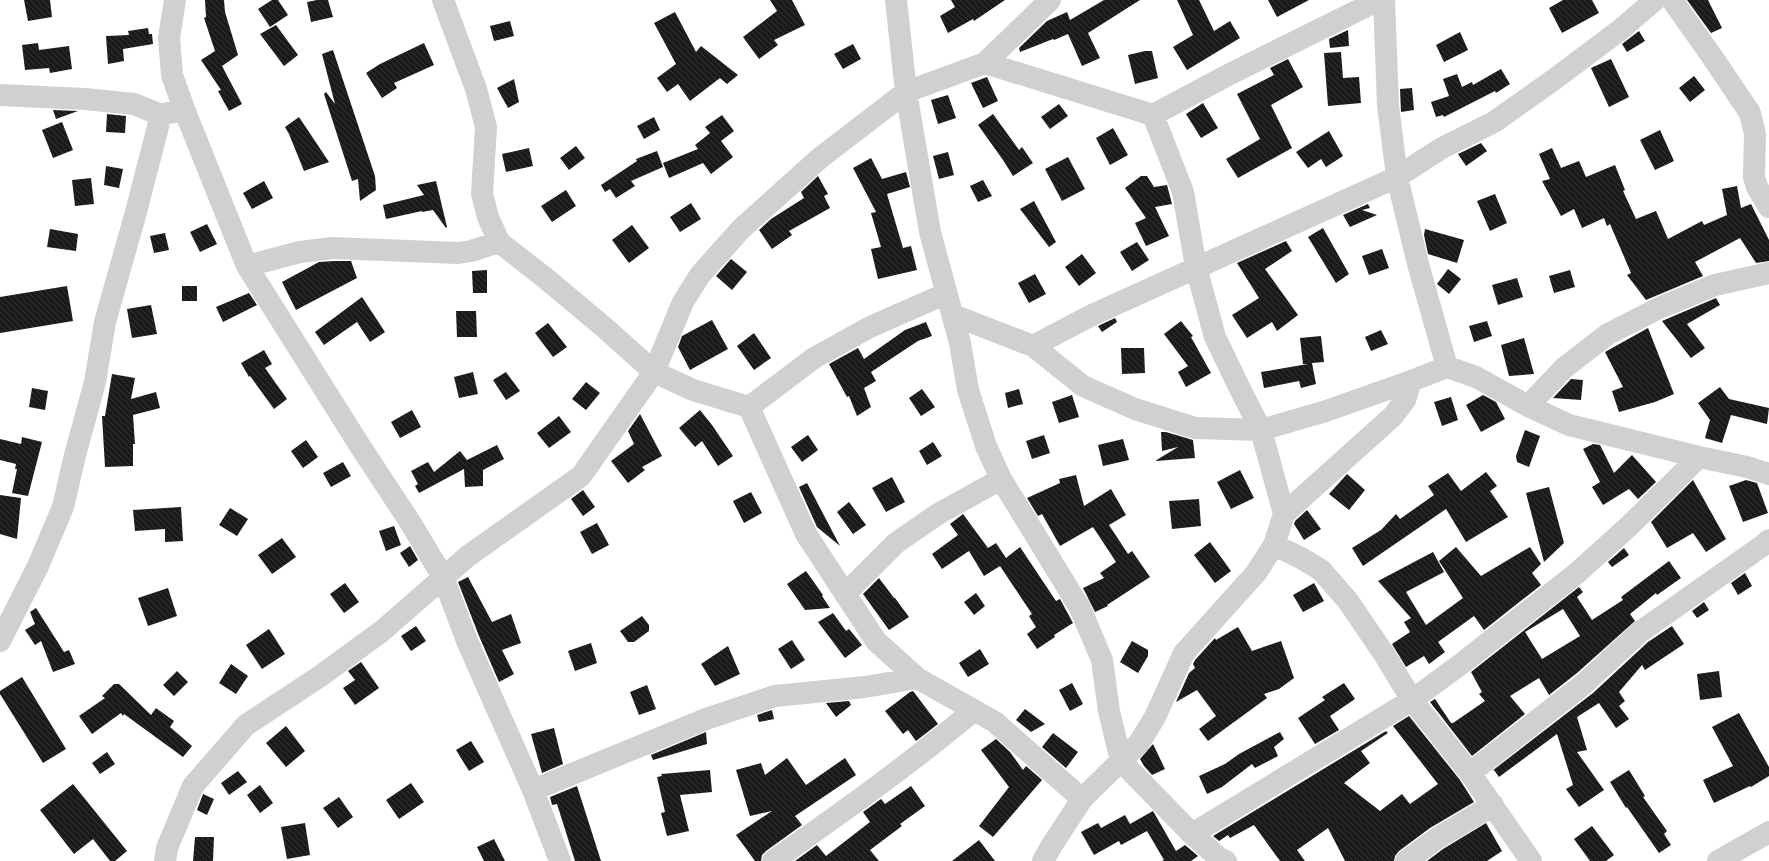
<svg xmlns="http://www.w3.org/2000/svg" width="1769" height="861" viewBox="0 0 1769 861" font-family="Quicksand,sans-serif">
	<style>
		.building { fill: url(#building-back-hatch); fill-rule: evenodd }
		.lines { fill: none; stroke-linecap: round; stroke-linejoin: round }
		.minor { stroke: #d0d0d0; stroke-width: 22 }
	</style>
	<defs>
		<pattern id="building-back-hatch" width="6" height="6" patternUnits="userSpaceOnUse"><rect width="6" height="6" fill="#1a1a1a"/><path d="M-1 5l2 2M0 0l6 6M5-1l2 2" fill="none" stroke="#333"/></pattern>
	</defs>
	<rect width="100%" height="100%" fill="#fff"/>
	<path class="building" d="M24 0H50L52 17 28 21Z
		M205 0H224L225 12 238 55 222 66 242 104 229 111 218 91 221 90 201 60 215 51 204 18 206 17Z
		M272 0H278L288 15 270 27 258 9Z
		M317 0H328L333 17 311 22 307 2Z
		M770 0H792L805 25 774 40 778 45 759 59 743 37 777 11Z
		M951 0H1005L974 21 973 19 948 33 940 16 955 7Z
		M1104 0H1140L1088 33 1100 58 1082 66 1068 34 1054 40 1053 39 1020 52 1019 48 1047 21 1067 12 1070 20Z
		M1177 0H1199L1214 31 1230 21 1240 38 1187 70 1173 47 1193 35Z
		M1268 0H1309L1277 17Z
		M1563 0H1592L1599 13 1562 33 1549 8Z
		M1687 0H1708L1722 28 1711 33Z
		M675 12 696 52 701 46 738 75 727 84 720 78 690 101 678 84 667 92 657 78 676 64 654 23Z
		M510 21 514 36 494 41 490 26Z
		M276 25 298 55 284 66 260 34Z
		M148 28 149 34H152L153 44 123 49 124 61 108 64 106 36 129 35 128 31Z
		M1348 30 1349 46 1330 48 1329 39Z
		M1639 31 1645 41 1627 52 1622 44Z
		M1460 32 1468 50 1444 62 1436 45Z
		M38 43 39 50 69 46 72 69 50 73 49 68 25 70 22 45Z
		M424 43 434 65 394 83 397 88 382 98 366 73 380 64Z
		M853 44 861 59 843 69 834 54Z
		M333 50 375 176 376 190 360 201 358 179 352 181 324 94 326 92 335 104 322 54Z
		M1145 51H1152L1158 78 1135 84 1128 55Z
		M1341 52 1343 78 1359 77 1361 103 1328 106 1324 53Z
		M1288 59 1303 87 1271 105 1292 148 1238 178 1226 159 1260 139 1237 94 1274 75 1270 68Z
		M1611 59 1629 97 1609 107 1591 68Z
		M1501 69 1510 84 1496 93 1495 91 1444 117 1443 115 1436 117 1431 102 1449 96 1443 79 1457 74 1462 87 1472 82 1473 85Z
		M1694 76 1705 90 1690 102 1679 88Z
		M987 77 998 101 983 108 971 83Z
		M514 79 519 102 508 108 497 88Z
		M1412 88 1414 110 1401 112 1400 89Z
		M948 95 956 118 938 124 931 100Z
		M1203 103 1218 128 1201 138 1186 114Z
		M1059 104 1068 116 1050 129 1041 117Z
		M53 110 78 111 56 119Z
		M107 114 126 116 125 133 106 132Z
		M993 114 1019 150 1022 147 1033 163 1013 176 1003 160 978 125Z
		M722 115 734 131 721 141 733 157 711 174 703 163 669 178 663 163 698 149 695 145 710 133 705 127Z
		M299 117 329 162 304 171 289 134 285 127Z
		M654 117 660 130 644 139 637 126Z
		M62 122 73 150 53 158 42 130Z
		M1113 128 1128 155 1110 165 1096 138Z
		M1660 130 1674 161 1655 170 1640 140Z
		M1329 131 1343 156 1326 167 1321 159 1308 168 1296 152Z
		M1481 143 1487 151 1466 166 1458 154Z
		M576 146 585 158 569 170 560 158Z
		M529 148 533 166 506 172 502 154Z
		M1552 148 1561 168 1579 161 1586 177 1615 165 1625 190 1623 191 1636 219 1656 211 1668 239 1702 221 1704 225 1727 215 1722 189 1737 186 1741 208 1751 204 1769 240V261L1756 263 1740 238 1695 262 1703 276 1646 300 1627 275 1631 273 1610 224 1607 226 1604 218 1582 228 1574 209 1561 216 1542 181 1550 179 1539 154Z
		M657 151 663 167 631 181 635 186 616 198 610 189 605 192 601 185 637 161 636 159Z
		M948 152 954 175 939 179 933 156Z
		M1068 157 1085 189 1062 201 1045 169Z
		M871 158 882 179 906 172 910 187 887 194 903 248 911 246 917 270 878 279 871 249 881 247 871 213 876 212 853 168Z
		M106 166 123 169 119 188 104 185Z
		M818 176 828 194 824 196 830 208 789 231 792 235 772 249 759 230 771 219 804 198 801 192Z
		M1141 176H1147L1154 187 1167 185 1172 204 1155 207 1169 236 1146 246 1135 223 1146 218 1125 188Z
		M91 178 94 204 75 206 72 180Z
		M983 180 992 196 978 202 970 186Z
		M264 181 273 198 252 209 243 193Z
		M436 181 447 227 446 228 433 210 422 212V211L386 219 383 205 424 195 417 185Z
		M566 190 576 206 552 222 541 206Z
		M1495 194 1507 223 1490 231 1477 201Z
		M1034 201 1056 242 1049 247 1020 209Z
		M691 203 701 219 680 232 670 217Z
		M1368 204 1370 208 1362 210 1377 215 1350 227 1343 215Z
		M207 224 217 244 200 252 190 232Z
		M632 225 649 248 629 263 612 240Z
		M1323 228 1349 274 1336 283 1308 237Z
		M50 229 78 234 76 251 47 247Z
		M1425 229 1464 240 1457 263 1428 254 1424 235Z
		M165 233 169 250 154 253 150 236Z
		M1286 241 1292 251 1265 269 1298 315 1277 331 1272 322 1247 338 1232 315 1259 298 1237 263Z
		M1137 242 1149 260 1132 271 1120 252Z
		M1382 249 1389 268 1369 275 1362 256Z
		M1082 254 1096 273 1079 286 1065 267Z
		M731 259 747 272 732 290 716 276Z
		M334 261H351L357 278 296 310 282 282 319 262Z
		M1448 269 1461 279 1449 294 1437 284Z
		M487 270V293H473L472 271Z
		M1570 270 1575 287 1554 293 1549 276Z
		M1035 274 1046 294 1029 303 1018 283Z
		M1517 278 1523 297 1498 305 1492 285Z
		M67 286 73 321 0 333V297Z
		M182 286H197V301H182Z
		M249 293 257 305 223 322 216 307Z
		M362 297 385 332 370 342 357 322 324 345 315 332Z
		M1716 298 1720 305 1687 324 1705 348 1691 358 1662 321Z
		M151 305 157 334 132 338 127 309Z
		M456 311H476L477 337H457Z
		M1115 318 1117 322 1102 332 1098 326Z
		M712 320 728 349 690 370 678 347 682 336Z
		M1181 321 1193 336 1191 337 1211 373 1186 387 1178 372 1188 366 1164 334Z
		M1487 321 1492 336 1474 342 1469 326Z
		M926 322 932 336 918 341 871 372 876 381 864 388 871 407 857 416 849 396 847 397 829 364 858 348 864 359 905 330Z
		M548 323 567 347 553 357 535 333Z
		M1648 328 1674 394 1655 402 1619 412 1612 391 1623 387 1605 352Z
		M1381 330 1388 344 1371 351 1365 337Z
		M754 333 771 358 754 370 737 346Z
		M1321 336 1324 362 1312 363 1316 384 1301 388 1299 381 1264 388 1261 372 1308 364H1303L1300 338Z
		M1524 338 1534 374 1509 376 1501 345Z
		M1121 348H1144L1145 373 1122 374Z
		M264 350 272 364 265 368 287 399 274 409 250 376 249 377 241 363Z
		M473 372 478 394 459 398 454 377Z
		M506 372 520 391 506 400 493 380Z
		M112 374 135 378 131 399 156 392 160 408 133 415 135 444H133V466L105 467 102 416H105Z
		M1571 379 1583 380 1581 400 1553 398Z
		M586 382 600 393 586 410 572 399Z
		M1720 387 1729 399 1769 408 1767 424 1731 415 1722 443 1705 438 1710 420 1698 403Z
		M32 388 48 391 45 410 29 407Z
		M922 389 935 407 921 416 909 398Z
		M1019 389 1023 404 1008 408 1005 393Z
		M1072 395 1079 417 1059 423 1052 402Z
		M1483 395 1496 402 1505 419 1481 432 1466 405Z
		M1451 397 1458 420 1442 426 1434 402Z
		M412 410 421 427 400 438 391 422Z
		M700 410 712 425 733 456 718 466 702 441 695 447 679 428Z
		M640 414 662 456 642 467 645 470 628 483 611 461 634 444 628 431Z
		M559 416 571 432 549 448 537 433Z
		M1525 430 1540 436 1529 467 1517 462 1516 456Z
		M1161 432H1166L1193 440 1195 458 1155 461 1178 447 1162 451Z
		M808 435 818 450 802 462 791 447Z
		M1044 435 1050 453 1032 459 1026 441Z
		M22 437 42 442 28 496 12 493 17 469H15L16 464 0 460V439L21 444Z
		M1123 439 1129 460 1103 466 1098 445Z
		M306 440 318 457 303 468 291 451Z
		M933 442 942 456 927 465 919 451Z
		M1593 444 1600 445 1614 473 1632 455 1656 482 1638 499 1629 489 1603 505 1592 487 1600 482 1583 449Z
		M497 445 504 459 483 470V486L465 487 464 469 419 493 415 486 418 484 411 471 428 462 434 472 460 451 467 460Z
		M343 462 351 476 331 487 323 473Z
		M1240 470 1254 498 1231 509 1217 482Z
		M1486 472 1497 486 1490 491 1508 517 1466 542 1446 509 1363 566 1352 548 1381 530 1396 514 1400 519 1434 495 1428 486 1448 473 1461 491Z
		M1347 474 1365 490 1349 510 1329 494Z
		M1076 475 1084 506 1111 489 1126 515 1109 525 1128 554 1132 551 1150 577 1107 605 1108 606 1095 612 1083 588 1104 578 1100 573 1116 562 1093 527 1060 546 1042 514 1038 516 1027 498 1060 483 1059 479Z
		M892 477 905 502 886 512 872 488Z
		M1693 480 1726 539 1706 552 1693 533 1667 548 1651 522Z
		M1746 480 1757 483 1768 513 1743 522 1729 486Z
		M807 483 840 546 817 527 799 487Z
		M1549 487 1564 543 1544 562 1526 493Z
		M583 490 595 507 583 516 571 499Z
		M751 492 762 513 744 523 733 501Z
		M0 495 21 498 17 539 0 534Z
		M1199 499 1201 526 1172 529 1169 501Z
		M849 502 866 525 853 534 837 512Z
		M181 507 183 541 165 542V529L135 531 133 510Z
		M230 508 248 519 237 536 219 525Z
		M1307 510 1321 529 1304 540 1294 524 1295 521Z
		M963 514 988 548 996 543 1006 558 1020 547 1056 601 1060 599 1073 623 1054 635 1055 637 1037 649 1027 634 1036 627 1029 616 1032 614 1000 566 984 576 969 551 942 569 932 554 958 535 950 524Z
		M597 523 609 545 592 554 580 532Z
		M394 526 401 545 386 551 379 531Z
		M282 538 296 557 272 574 258 555Z
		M1210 542 1231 571 1215 583 1194 555Z
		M410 546 418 560 409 567 400 553Z
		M1456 547 1481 576 1530 547 1541 564 1532 573 1541 585 1484 630 1474 616 1438 642 1445 652 1429 664 1424 656 1406 667 1392 644 1410 632 1404 622 1411 618 1378 581 1433 552 1444 572 1406 592 1426 625 1463 598 1439 561Z
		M1624 548 1629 555 1612 567 1608 562Z
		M1669 561 1681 578 1657 595 1656 593 1630 614 1635 621 1577 673 1549 695 1539 678 1510 696 1525 714 1472 756 1430 702 1435 699 1451 723H1453L1485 701 1479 694 1482 692 1471 672 1579 587 1583 592 1577 597 1592 620 1623 600 1621 597ZM1563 609 1580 636 1542 659 1525 632Z
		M806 571 823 595 822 596 830 608 805 610 787 584Z
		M1745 573 1752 586 1738 595 1731 583Z
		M468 577 492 622 511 614 521 643 502 650 514 674 499 682 479 636 458 582Z
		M879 578 894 598H895L909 617 889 630 863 594Z
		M345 583 359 602 344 613 330 594Z
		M1314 583 1324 601 1303 612 1293 595Z
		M168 588 177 616 148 626 138 598Z
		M976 593 985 606 974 615 964 602Z
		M1704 602 1709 610 1697 618 1692 611Z
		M36 608 64 652 69 650 75 664 53 672 41 641 35 645 25 630 35 624 30 612Z
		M833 613 846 631 849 629 862 645 845 658 818 622Z
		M642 616 649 625V631L634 642H628L620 631Z
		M416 626 426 641 411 651 401 636Z
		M1672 626 1684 644 1645 670 1642 665 1619 692 1625 701 1619 706 1629 719 1616 728 1599 703 1577 717 1587 750 1577 752 1604 790 1579 807 1566 789 1573 785 1557 734 1499 777 1494 770 1492 771 1593 693 1648 642Z
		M1238 627 1252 651 1281 641 1294 678 1279 689 1264 694 1267 698 1208 741 1199 729 1216 716 1197 690 1176 702 1189 673 1195 668 1193 664 1195 660 1215 638 1216 640Z
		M269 629 285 654 262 669 246 645Z
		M792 640 805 660 791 669 778 649Z
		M1132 641 1148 650V656L1138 673 1120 662Z
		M591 643 597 663 575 671 568 651Z
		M728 646 740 674 715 686 701 664Z
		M980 649 989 664 968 677 959 663Z
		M361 662 379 688 355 705 343 688 355 680 348 671Z
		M231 664 248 676 236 694 219 683Z
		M177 671 188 682 174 696 163 685Z
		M1719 671 1722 697 1700 700 1697 674Z
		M22 677 66 749 43 763 0 694V691Z
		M1072 683 1083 704 1070 711 1059 690Z
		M1344 683 1355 699 1330 716 1339 730 1315 744 1298 718 1325 700 1322 697Z
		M114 684H119L151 715 156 708 174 721 170 727 192 746 183 757 124 714 123 716 121 713 92 734 79 716 105 698 102 696Z
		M647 685 656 709 639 715 630 692Z
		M913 691 938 724 916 741 908 730 903 734 885 711 910 692Z
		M849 701 851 705 836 717 826 703Z
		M1025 709 1045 724 1031 732 1016 720Z
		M772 710 774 719 759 722 757 715Z
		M1739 713 1769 767V776L1751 787 1750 786 1714 803 1703 780 1733 766 1712 727Z
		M1409 716 1460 780 1474 802 1430 828 1399 851 1395 856 1394 861H1345L1328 828 1297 850 1305 861H1280L1254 825 1230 838 1228 835 1219 841 1213 836 1386 731 1388 733 1361 751 1370 763 1344 783 1380 811 1402 794 1410 804 1438 784 1393 726Z
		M286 726 305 751 286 767 266 743Z
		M554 728 563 764 542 773 531 734Z
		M706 732 707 744 653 760 651 755Z
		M1280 732 1284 739 1274 747 1278 756 1255 768 1252 764 1222 787 1207 794 1199 776 1225 764 1239 754Z
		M1053 733 1078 752 1066 768 1042 747Z
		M996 739 1010 752 1023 770 1026 766 1042 780 993 837 979 826 1009 787 981 750Z
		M471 741 484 762 469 771 456 750Z
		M1153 744 1165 769 1152 775 1144 766 1140 759Z
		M107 752 115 764 100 774 92 763Z
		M787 758 806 785 845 758 856 775 795 816 802 825 766 851 762 855 761 861H755L736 835 772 811 750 816 736 770 761 763 765 775Z
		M710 770 712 792 680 795 689 831 667 836 661 813 665 812 657 777 662 776 661 774Z
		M1629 770 1645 796 1643 797 1667 831 1664 834 1671 845 1659 853 1627 807 1626 808 1610 782Z
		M238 771 247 782 229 795 221 783Z
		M411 783 424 802 399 819 386 800Z
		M73 784 127 851 115 861H110L93 839 74 854 40 810Z
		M260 785 273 803 260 813 247 795Z
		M577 786 586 814 601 861H575L557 804 552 805 550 797Z
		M911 786 925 806 900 824 902 826 870 850 879 861H795L817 845 826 856 870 822 863 812 881 799 885 804Z
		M203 794 214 799 207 815 197 810Z
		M339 797 353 817 338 828 323 808Z
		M1153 811 1176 851 1185 845 1198 856 1191 861H1162L1164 860 1147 831 1121 845 1119 841 1094 855 1081 832 1098 823 1101 828 1125 815 1130 824Z
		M305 823 310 855 287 859 281 827Z
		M1486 823 1502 851 1487 861H1427L1443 849Z
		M1592 826 1614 855 1606 861H1590L1574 839Z
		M195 837H214L213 861H193Z
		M494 839 505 861H484L477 847Z
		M979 840 995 861H952Z"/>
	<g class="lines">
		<path class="minor" d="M175 0 169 38 172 75 184 109 247 266 360 446 410 522 443 577 467 641 533 790 560 861
			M443 0 476 89 486 127 482 194 488 217 499 242 544 277 605 328 654 372 693 390 749 407 806 534 876 641 917 678 995 722 1082 799
			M896 0 906 92 930 232 960 343 968 390 986 446 1001 479 1080 608 1102 660 1109 711 1121 761 1192 834 1219 858 1226 861
			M1384 0 1388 105 1397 177 1418 264 1447 367
			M1672 0 1713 58 1750 113 1755 134 1754 177 1757 187 1769 207
			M985 63 1050 0
			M0 95 85 99 134 104 161 115
			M247 266 300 252 333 248 458 253 471 251 499 242
			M953 315 1033 346 1092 315 1397 177 1442 148 1494 122 1552 81 1620 30 1655 0
			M1033 346 1083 386 1135 409 1195 428 1261 430 1326 411 1411 381 1447 367 1476 377 1528 406 1569 425 1699 457 1747 467 1769 474
			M1528 406 1564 368 1608 334 1659 308 1715 285 1769 273
			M749 407 814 358 870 327 945 294
			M1284 514 1393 416 1405 400 1411 381
			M1274 545 1301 558 1321 570 1348 601 1384 654 1412 700 1470 773 1531 861
			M845 594 896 543 938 514 1001 479
			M0 641 38 566 63 507 75 455 95 382 105 322 136 212 161 115 184 109
			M1470 773 1585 683 1640 632 1762 546 1769 540
			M533 790 706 719 775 696 865 687 917 678
			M1192 834 1412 700 1465 661 1577 573 1628 527 1699 457
			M165 861 167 848 193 786 246 725 319 677 382 631 468 556 581 476 654 372 683 302 700 275 741 229 820 158 906 92 985 63 1153 115 1228 75 1379 0
			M773 861C841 813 909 765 973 711
			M1043 861 1052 845 1082 799 1139 743 1155 717 1184 653 1256 573 1274 545 1284 514 1261 430 1241 391 1215 337 1196 267 1183 192 1153 115
			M1406 861 1436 839 1493 805
			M1718 861 1769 832"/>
	</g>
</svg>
